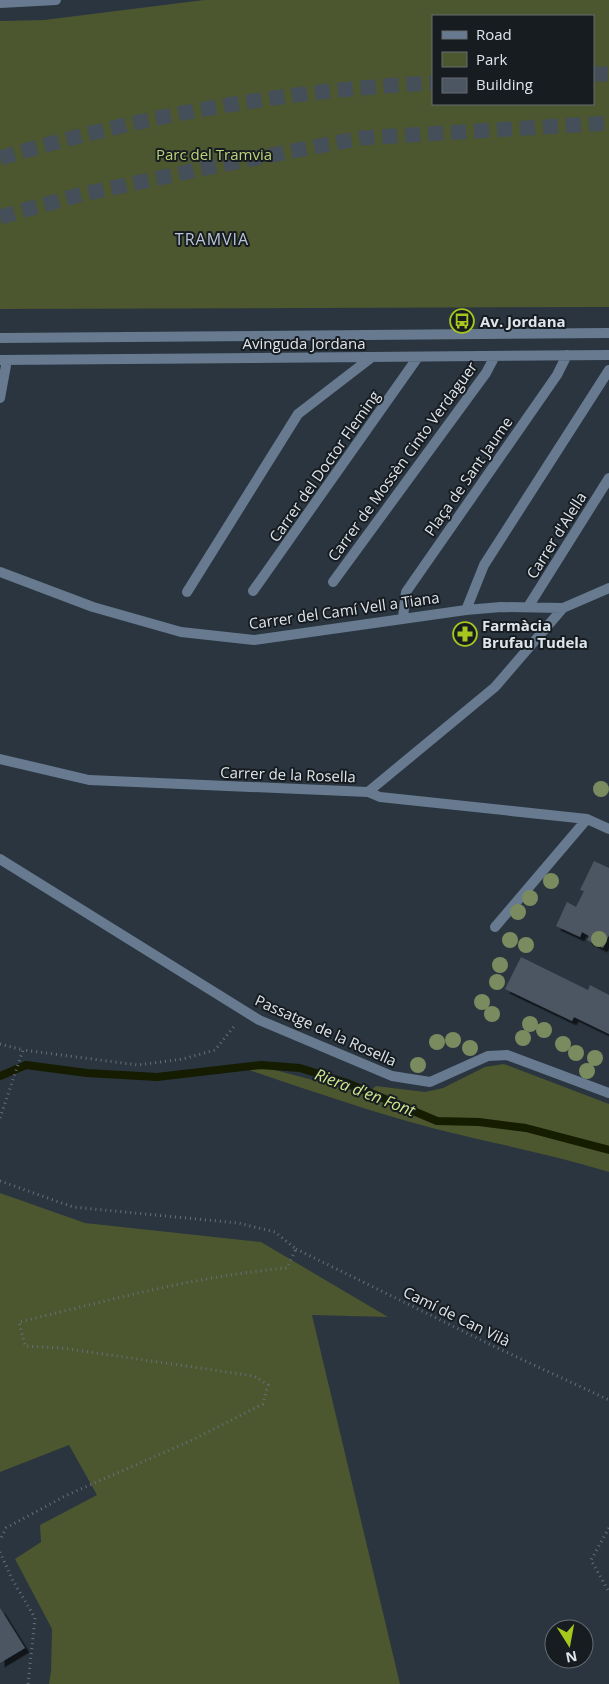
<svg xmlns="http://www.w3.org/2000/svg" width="609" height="1684" viewBox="0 0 609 1684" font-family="'Open Sans',sans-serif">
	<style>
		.green { fill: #4c562f; fill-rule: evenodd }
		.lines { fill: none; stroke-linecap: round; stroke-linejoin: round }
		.stream { stroke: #151c00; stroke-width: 8 }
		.building { fill: #4b5662; filter: url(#shadow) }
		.highway-tunnel { stroke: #454f5a; stroke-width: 15; stroke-dasharray: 15 8; stroke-linecap: butt }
		.path { stroke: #67707a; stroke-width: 3; stroke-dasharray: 1 4; stroke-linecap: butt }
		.street { stroke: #677a8f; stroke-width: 10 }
		.tree { fill: #7a8c5f }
		.labels { text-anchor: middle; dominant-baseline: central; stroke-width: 4; stroke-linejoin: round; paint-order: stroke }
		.park-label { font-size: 15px; fill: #bcd379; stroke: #171c21 }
		.poi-label { font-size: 15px; font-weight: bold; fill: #dee5ec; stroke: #171c21; text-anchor: start }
		.street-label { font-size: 15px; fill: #dee5ec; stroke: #171c21 }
		.neighbourhood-label { font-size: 16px; letter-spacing: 1px; fill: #b8c5d3; stroke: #171c21 }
		.water-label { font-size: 16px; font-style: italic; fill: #cfe78d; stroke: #171c21 }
	</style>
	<defs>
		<filter id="shadow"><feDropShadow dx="4.5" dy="4.5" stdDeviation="0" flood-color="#0009"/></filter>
	</defs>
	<rect width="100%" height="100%" fill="#2a3540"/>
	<path class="green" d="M204 0H609V307L0 309V21L44 20ZM593 16V104H433V16Z
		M504 1064 609 1104V1172C551 1154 491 1143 432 1128 368 1111 306 1089 243 1068L271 1069 366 1094 376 1086 425 1092 443 1088 485 1067Z
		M0 1193 85 1223 261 1242 388 1317 312 1315 400 1684H49L51 1671 52 1629 15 1559 41 1542 40 1525 97 1495 69 1445 0 1472Z"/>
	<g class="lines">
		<path class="stream" d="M0 1076 26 1065 87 1073 157 1077 261 1065 300 1068 347 1083 437 1121 479 1122 526 1128 609 1150"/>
	</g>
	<path class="building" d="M594 861 609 868V935L603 948 587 940 589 936 582 932 580 937 556 926 567 902 576 907 584 891 580 890Z
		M521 957 588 990 590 985 609 995V1034L574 1017 572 1021 505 989Z
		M0 1608 25 1648 0 1663Z"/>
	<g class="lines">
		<path class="highway-tunnel" d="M593 74H609
			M0 158C140 116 286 90 433 83
			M0 217 79 195 220 165 361 138 609 123"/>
		<path class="path" d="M0 1044 23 1050
			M0 1118 23 1050 138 1065 183 1059 215 1050 236 1024
			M0 1181 73 1207 238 1223 275 1232 296 1249 287 1268C195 1276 107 1301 19 1322L25 1346 62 1348 254 1376 268 1385 263 1404 190 1441 65 1496 6 1528 0 1540
			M296 1249 491 1345 609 1400
			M609 1528 591 1560 609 1592
			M0 1552 12 1579 35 1618 28 1684"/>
		<path class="street" d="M0 3 56 0
			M0 338 609 333
			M0 360 609 355
			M0 398 7 360
			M0 572 93 607 181 632 254 640 466 610 501 607 563 608 609 588
			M333 582 486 373 495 356
			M253 591 418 357
			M187 592 298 414 372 357
			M528 607 609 478
			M466 610 484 565 609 370
			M403 617 406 592 557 375 567 355
			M0 759 89 780 368 792 495 687 563 608
			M368 792 380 797 587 819 609 829
			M0 859 259 1020 392 1076 430 1082 488 1056 507 1055 609 1093
			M495 927 587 819"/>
	</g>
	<g class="tree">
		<circle cx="601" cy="789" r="8"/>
		<circle cx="551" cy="881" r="8"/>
		<circle cx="530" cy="898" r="8"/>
		<circle cx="518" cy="912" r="8"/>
		<circle cx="599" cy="939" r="8"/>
		<circle cx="510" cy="940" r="8"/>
		<circle cx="526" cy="945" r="8"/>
		<circle cx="500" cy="965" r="8"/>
		<circle cx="497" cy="982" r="8"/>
		<circle cx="482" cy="1002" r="8"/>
		<circle cx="492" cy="1014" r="8"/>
		<circle cx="530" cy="1024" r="8"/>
		<circle cx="544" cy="1030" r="8"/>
		<circle cx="523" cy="1038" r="8"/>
		<circle cx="453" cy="1040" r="8"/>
		<circle cx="437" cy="1042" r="8"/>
		<circle cx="563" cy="1044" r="8"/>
		<circle cx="470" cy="1048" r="8"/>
		<circle cx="576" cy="1053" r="8"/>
		<circle cx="595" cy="1058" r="8"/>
		<circle cx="418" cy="1065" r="8"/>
		<circle cx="587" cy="1071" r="8"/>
	</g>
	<defs>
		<g id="bus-ring" transform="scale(1.25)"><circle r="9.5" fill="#171c21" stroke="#a7c71e" stroke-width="1.5"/><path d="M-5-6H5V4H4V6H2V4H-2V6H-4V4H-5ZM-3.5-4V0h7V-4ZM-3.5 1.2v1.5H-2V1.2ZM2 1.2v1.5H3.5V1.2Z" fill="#a7c71e"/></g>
		<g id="pharmacy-ring" transform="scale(1.25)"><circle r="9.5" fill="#171c21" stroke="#a7c71e" stroke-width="1.5"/><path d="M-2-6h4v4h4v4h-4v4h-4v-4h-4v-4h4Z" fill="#a7c71e"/></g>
	</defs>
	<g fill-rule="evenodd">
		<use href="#bus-ring" x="462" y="321"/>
		<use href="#pharmacy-ring" x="465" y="634"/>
	</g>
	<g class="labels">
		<g class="park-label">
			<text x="214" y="154">Parc del Tramvia</text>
		</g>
		<g class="poi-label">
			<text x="480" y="321">Av. Jordana</text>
			<text x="482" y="625">Farmàcia<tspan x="482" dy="17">Brufau Tudela</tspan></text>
		</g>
		<g class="street-label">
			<text x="304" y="343">Avinguda Jordana</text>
			<text transform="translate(402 461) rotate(-54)">Carrer de Mossèn Cinto Verdaguer</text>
			<text transform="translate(324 466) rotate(-55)">Carrer del Doctor Fleming</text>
			<text transform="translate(468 476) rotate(-55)">Plaça de Sant Jaume</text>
			<text transform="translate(556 535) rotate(-58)">Carrer d'Alella</text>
			<text transform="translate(344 610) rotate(-8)">Carrer del Camí Vell a Tiana</text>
			<text transform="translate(288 774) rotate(2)">Carrer de la Rosella</text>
			<text transform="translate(326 1030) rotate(24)">Passatge de la Rosella</text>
			<text transform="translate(457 1316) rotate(26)">Camí de Can Vilà</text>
		</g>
		<g class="neighbourhood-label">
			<text x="212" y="239">TRAMVIA</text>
		</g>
		<g class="water-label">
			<text transform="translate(365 1092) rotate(21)">Riera d'en Font</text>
		</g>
	</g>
	<rect x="432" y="15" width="162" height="90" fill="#171c21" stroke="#676c72"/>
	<rect x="442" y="31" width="25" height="8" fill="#677a8f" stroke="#676c72"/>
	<text x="476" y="40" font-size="15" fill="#dee5ec">Road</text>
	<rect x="442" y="52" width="25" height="15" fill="#4c562f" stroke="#676c72"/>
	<text x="476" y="65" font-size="15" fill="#dee5ec">Park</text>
	<rect x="442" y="78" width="25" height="15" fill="#4b5662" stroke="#676c72"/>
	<text x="476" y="90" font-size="15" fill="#dee5ec">Building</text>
	<g transform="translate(569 1644) rotate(169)"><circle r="24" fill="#171c21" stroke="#676c72"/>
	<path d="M0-4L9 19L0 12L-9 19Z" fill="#a7c71e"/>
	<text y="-8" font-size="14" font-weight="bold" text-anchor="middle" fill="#dee5ec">N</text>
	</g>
</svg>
